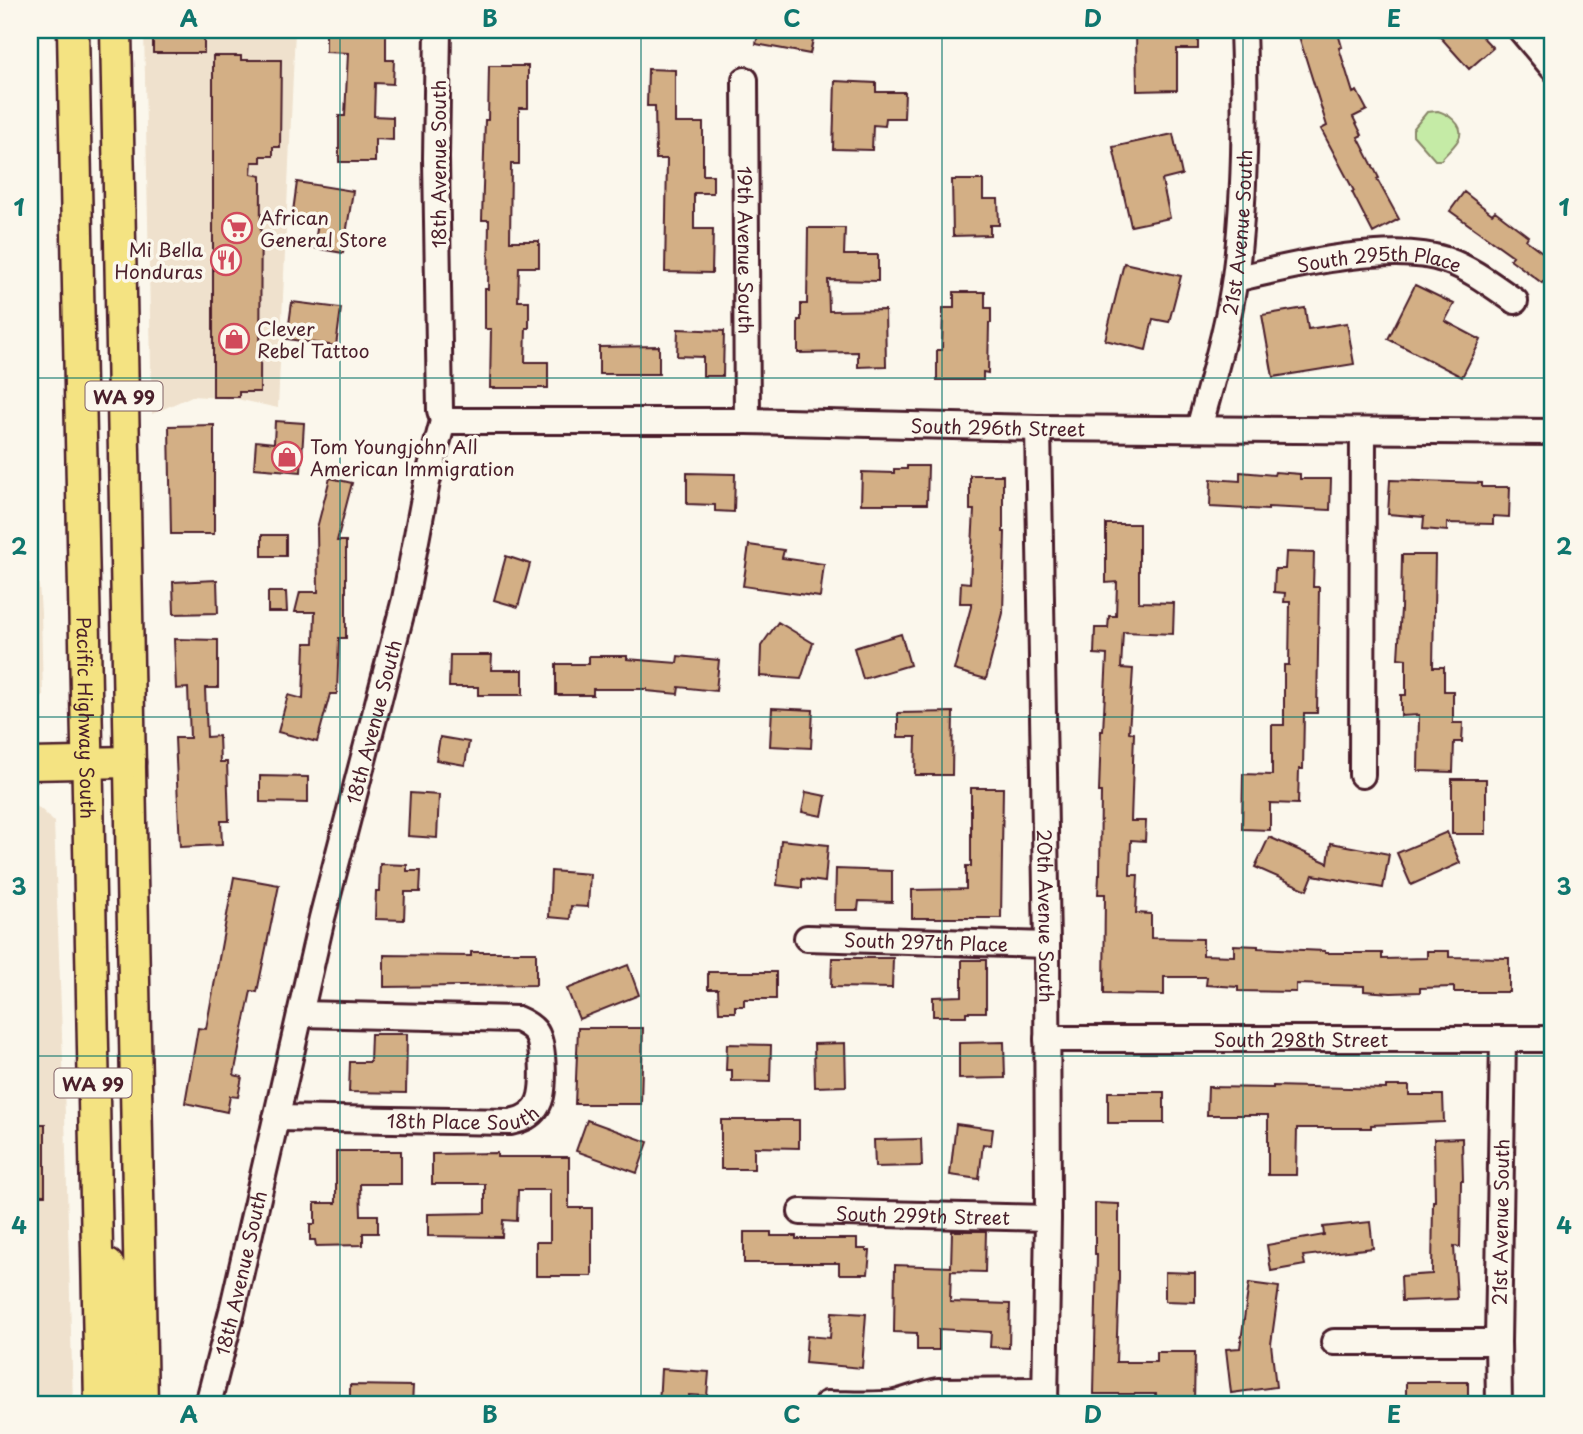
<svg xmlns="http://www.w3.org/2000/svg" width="1583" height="1434" viewBox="0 0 1583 1434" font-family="'Playpen Sans',sans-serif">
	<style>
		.built { fill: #efe1cd }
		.green { fill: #c5eba6; stroke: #888568; stroke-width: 2 }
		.building { fill: #d3af85; stroke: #4a1f2b; stroke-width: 2 }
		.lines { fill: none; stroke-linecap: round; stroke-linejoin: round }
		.minor-casing { stroke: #4a1f2b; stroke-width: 30 }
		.major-casing { stroke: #4a1f2b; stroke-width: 35 }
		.minor { stroke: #fbf7ec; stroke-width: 24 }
		.major { stroke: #f4e382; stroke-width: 30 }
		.grid { fill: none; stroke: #0f766e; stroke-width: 2; stroke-opacity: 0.55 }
		.labels { text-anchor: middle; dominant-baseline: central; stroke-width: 7; stroke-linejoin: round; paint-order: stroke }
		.shield { fill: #fbf7ec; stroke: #7f6065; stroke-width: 2 }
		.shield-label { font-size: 18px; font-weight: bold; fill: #4a1f2b }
		.street-label { font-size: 19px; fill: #4a1f2b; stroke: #fbf7ec }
		.poi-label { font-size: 19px; fill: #4a1f2b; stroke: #fbf7ec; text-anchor: start }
		.neatline { fill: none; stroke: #0f766e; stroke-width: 2.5 }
		.grid-label { font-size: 23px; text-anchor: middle; font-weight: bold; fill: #0f766e }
	</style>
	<rect width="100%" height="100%" fill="#fbf7ec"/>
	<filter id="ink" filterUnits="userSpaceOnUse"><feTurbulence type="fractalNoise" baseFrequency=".0143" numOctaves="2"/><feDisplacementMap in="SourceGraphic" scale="14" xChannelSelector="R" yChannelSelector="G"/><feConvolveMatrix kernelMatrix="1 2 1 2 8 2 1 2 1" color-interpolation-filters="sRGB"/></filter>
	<g filter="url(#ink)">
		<path class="built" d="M144 30H295L278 408 237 399 192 396 152 414Z
			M30 557H37L41 613 43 696 30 710Z
			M30 802 42 810 54 822 65 1115 73 1404H30Z"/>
		<path class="green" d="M1438 111C1448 114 1463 124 1460 136 1458 144 1446 153 1441 160H1435L1413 135V129L1427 112Z"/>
		<path class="building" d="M153 30H204V53H153Z
			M326 30H386V60H394L393 84 375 83 374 116 393 117V140L375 139V162H339V116H345L348 53 326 52Z
			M759 30H815L810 54 756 44Z
			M1136 30H1198V49H1177V90L1137 91Z
			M1297 30H1337L1342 47 1339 48 1353 93 1357 91 1367 110 1353 117 1362 135 1358 137 1379 178 1377 179 1399 219 1373 233 1352 192 1354 191 1321 129 1327 126Z
			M1434 30H1476L1493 48 1469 69Z
			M213 56H241V60H281L280 147H273V156H261V162H252L251 174 261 176 260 392H239V397H213Z
			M489 66H528V108H519V164H511L510 241H539V267H519L518 301H529V328H526L525 362H548V388H490L491 329H485V289H488L489 220H482L485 120H488Z
			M648 69 675 70V123H703V175H713V193H694V229H713L712 273 665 272 667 159H656L655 106H647Z
			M835 81 876 83V92H905L904 118H886L885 126 873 125 872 150 833 149Z
			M1173 134 1182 175 1162 180 1170 218 1131 226 1113 147Z
			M952 180H983V199H998L999 225H990V235L953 236Z
			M297 182 353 191 343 253 314 248 318 223 292 219Z
			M1464 192 1492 214 1495 211 1528 236 1526 240 1553 260V268L1542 283 1510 259 1513 256 1450 211Z
			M808 228H845L844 255H878V281L828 280 829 311 885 310 886 366 858 367V352L798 353V320H801V304H807Z
			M1124 263 1181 276 1169 322 1153 319 1146 350 1105 340Z
			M1415 285 1454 304 1445 321 1481 340 1462 377 1388 339Z
			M954 292H985V308H991V323H989L988 373 983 372V380H937V350H942L943 308H954Z
			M292 302 341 308 336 346 287 339Z
			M1305 308 1308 329 1347 323 1354 364 1273 377 1262 315Z
			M678 329 724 331 723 376H703V357L677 356Z
			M659 346V374H599V347Z
			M275 421 304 423 301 472 254 468 256 441 274 443Z
			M214 425V534H171L169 426Z
			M907 466H928L927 504H861L862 472 894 473V469H907Z
			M1240 472 1274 475 1275 472 1300 474V479H1331L1330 510 1268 507V510L1210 507 1211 479 1240 481Z
			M687 473 735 474 734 512 715 511V505L687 504Z
			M970 475H1003V532H1005L1003 613 986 679 954 670 972 603H960L961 582 970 583 974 510H970Z
			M330 478 352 483 337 541H346V638H339L337 694H330L317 742 278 732 288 695 303 699 305 643H314L315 612H295L300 592H318L317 528Z
			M1390 480 1482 483V487H1510L1509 517 1493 516V524L1447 523V531L1423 529 1424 517 1388 514Z
			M1106 524H1139V602L1174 603 1173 634 1123 632 1121 668 1133 669 1129 732 1134 733 1131 821H1146L1145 841 1131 840 1130 875H1138L1136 913 1151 914V938L1203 939V955L1234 956V945L1258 946V948L1325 951V953H1382V959L1427 958V951H1449V957L1509 958V992H1454V987L1420 988V992L1391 993 1364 991V986L1296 984V992L1238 991V987L1206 985 1207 977H1164V995L1104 994 1105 894H1098L1099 875H1100L1101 792H1099L1101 731H1103L1107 655 1094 654 1095 628H1108L1109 616H1116L1117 582 1106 583Z
			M262 535H286V556H262Z
			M749 545 784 550 782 558 824 564 820 597 743 586Z
			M1286 552 1314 553 1313 587H1319L1317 713H1304L1303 769H1299L1298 804 1270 803V830L1242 829 1243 774 1272 775V725H1284V665H1289L1290 602H1284L1285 593 1274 592 1275 569H1285Z
			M1402 555H1435L1433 667H1444V691H1453V723H1463L1462 742H1454L1453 772 1418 771 1419 715 1401 716V695H1406V659L1398 658 1401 609Z
			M506 556 530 564 518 607 494 600Z
			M217 580 218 613 174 614 173 582Z
			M268 592H286L287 612H268Z
			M778 622 813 643 801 679 760 676 761 646Z
			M901 634 910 665 863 679 854 648Z
			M174 639 218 640V688H205L207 737 219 736 220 762H227L229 821H221L222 845 180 847 175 738H190L188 688 176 689Z
			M450 655H492L491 670H523V695H478V687H449Z
			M589 656H627V659L677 663 678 656 719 660 716 691 679 687 678 694 647 691V689H593V695H556V664H589Z
			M772 708 813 710 811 748 770 746Z
			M953 712 952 775H915L916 737H898V713Z
			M440 737 469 742 465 765 436 760Z
			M260 776 308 777V803L260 802Z
			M1452 779H1486V834H1452Z
			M971 788H1003L1001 918H912V890L966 889V866H971Z
			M806 792 826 796 822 816 802 812Z
			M410 793 439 795 437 838 408 836Z
			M1447 832 1460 863 1411 885 1397 853Z
			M1269 837 1328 863 1331 843 1389 854 1383 888 1313 875 1307 890 1255 867Z
			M781 840 828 845 825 882 802 879V888L777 885Z
			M380 864 407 865V871H421L420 892H405L404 920 375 919 376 891H379Z
			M836 869 892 871V902L859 901 858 910H835Z
			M551 871 590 874 588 907 571 906 570 919 549 917Z
			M234 877 279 885 257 992 251 991 243 1029 234 1075 242 1077 238 1097 230 1096 227 1112 185 1103 198 1028 206 1029Z
			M471 952H536V985L384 987V955L471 956Z
			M832 958H893L892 988 831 987Z
			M962 960H986V1012H966V1016H933V997L962 996Z
			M628 965 639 995 579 1019 567 989Z
			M708 972H776V999H744V1006H735V1012H719L718 989H708Z
			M578 1028H643L641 1104H575Z
			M371 1034H407L406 1093 349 1092 350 1062H370Z
			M1004 1042 1005 1078 959 1079V1043Z
			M845 1043 846 1086 815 1087 814 1044Z
			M727 1044 771 1045 770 1082 732 1081V1070H726Z
			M1273 1086 1386 1089V1086H1409V1095H1443L1444 1122 1371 1125V1128H1297L1296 1175H1268V1115H1207L1208 1087 1273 1088Z
			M1108 1092H1164V1123H1108Z
			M587 1120 648 1142 637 1173 576 1151Z
			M721 1120H799V1148L754 1147V1169H721Z
			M30 1124H45V1195H30Z
			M956 1124 993 1129 991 1145 983 1144 979 1179 950 1175Z
			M1462 1138 1463 1181H1461L1460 1247 1454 1246 1457 1299 1402 1301 1401 1276 1432 1274 1433 1201H1435L1434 1139Z
			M921 1139 922 1166 875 1167 874 1140Z
			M336 1151H401V1184H360L361 1215H378V1233H363V1245L316 1246 315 1240H310V1224H315V1203H336Z
			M497 1153V1157H569V1208H592V1276H536V1242H550V1190H518L517 1221 503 1220 502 1237 428 1236V1214L485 1213V1184H432V1154Z
			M1095 1203 1119 1204V1279L1116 1362H1156V1352H1195L1194 1402H1156V1394H1094L1097 1254H1095Z
			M1370 1222 1373 1248 1303 1256 1305 1265 1271 1271 1267 1245 1324 1235 1323 1227Z
			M952 1231H986L985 1272 951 1271 950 1302 1010 1304 1009 1348 990 1347 991 1332 939 1329V1350H917V1333L894 1332 895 1265 951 1267Z
			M744 1232H771V1236H796V1239H857V1249H866V1251H870L868 1274H839V1263H744Z
			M1165 1272 1195 1273V1302L1165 1301Z
			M1249 1283 1279 1287 1271 1344 1276 1387 1231 1393 1226 1349 1240 1348Z
			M832 1312 866 1314 862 1368 805 1363 807 1336 830 1338Z
			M661 1369 709 1372 707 1396 689 1395V1404H659Z
			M1406 1382H1468V1404H1406Z
			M350 1385 413 1386 412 1404H350Z"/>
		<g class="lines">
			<g class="minor-casing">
				<g id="minor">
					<path d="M1521 30 1553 68"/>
					<path id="s1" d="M745 80 747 421"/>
					<path id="s2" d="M1235 279C1291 266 1391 241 1446 260 1472 269 1493 286 1515 301"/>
					<path id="s3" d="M443 421H747L1038 428 1553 432"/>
					<path id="s4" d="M1038 428 1047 945 1048 1218 1045 1404"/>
					<path id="s5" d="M1199 429C1212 379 1228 328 1235 277 1246 195 1246 112 1243 30"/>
					<path d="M1362 775 1363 431"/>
					<path id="s6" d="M807 938 1047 945"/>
					<path id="s7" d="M1047 1039H1553"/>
					<path id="s8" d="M276 1118 510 1122C519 1120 527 1118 534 1110 537 1107 540 1100 541 1096 544 1082 544 1042 535 1031 530 1025 524 1022 517 1019L300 1014"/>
					<path id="s9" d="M801 1212 1048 1218"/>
					<path d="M1334 1342H1498"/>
					<path id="s10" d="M208 1404 232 1311 322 918 405 599 427 482 443 421 440 410 436 158 438 30"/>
					<path d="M827 1404C849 1404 873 1406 895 1403 910 1400 923 1393 938 1391L1045 1390"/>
					<path id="s11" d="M1499 1404 1498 1342 1503 1039"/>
				</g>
			</g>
			<g class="major-casing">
				<g id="major">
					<path id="s12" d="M73 30 100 1404"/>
					<path d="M116 30 142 1404"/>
					<path d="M30 764 130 762"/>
					<path d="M108 1265 111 1270 119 1312 121 1404"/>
				</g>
			</g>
			<use href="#minor" class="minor"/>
			<use href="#major" class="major"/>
		</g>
	</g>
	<path class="grid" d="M340 30V1404M641 30V1404M942 30V1404M1243 30V1404M30 378H1553M30 717H1553M30 1056H1553"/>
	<defs>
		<g id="supermarket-ring" transform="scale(1.575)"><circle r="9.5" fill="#fbf7ec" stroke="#d1495b" stroke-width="1.5"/><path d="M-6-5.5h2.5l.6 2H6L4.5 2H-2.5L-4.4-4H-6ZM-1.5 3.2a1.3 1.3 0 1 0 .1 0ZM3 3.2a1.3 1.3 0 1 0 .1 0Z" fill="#d1495b"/></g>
		<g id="restaurant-ring" transform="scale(1.575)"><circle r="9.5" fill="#fbf7ec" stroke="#d1495b" stroke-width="1.5"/><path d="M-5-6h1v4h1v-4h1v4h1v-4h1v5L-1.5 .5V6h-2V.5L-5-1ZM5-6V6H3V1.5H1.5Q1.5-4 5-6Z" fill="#d1495b"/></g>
		<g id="shop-ring" transform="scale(1.575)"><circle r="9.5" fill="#fbf7ec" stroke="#d1495b" stroke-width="1.5"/><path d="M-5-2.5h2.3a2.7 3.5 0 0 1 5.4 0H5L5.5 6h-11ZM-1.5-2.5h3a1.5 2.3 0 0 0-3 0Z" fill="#d1495b"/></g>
	</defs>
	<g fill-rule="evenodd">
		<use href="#supermarket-ring" x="237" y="228"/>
		<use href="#restaurant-ring" x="226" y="260"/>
		<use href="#shop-ring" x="234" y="339"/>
		<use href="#shop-ring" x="287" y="457"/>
	</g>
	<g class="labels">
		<g class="shield">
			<rect x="85.5" y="381.5" width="77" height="29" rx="5"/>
			<rect x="54.5" y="1068.5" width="77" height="29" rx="5"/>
		</g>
		<g class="shield-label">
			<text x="124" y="396">WA 99</text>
			<text x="93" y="1083">WA 99</text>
		</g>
		<g class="street-label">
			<text transform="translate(438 164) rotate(-90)">18th Avenue South</text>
			<text stroke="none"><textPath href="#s5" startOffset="201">21st Avenue South</textPath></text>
			<text stroke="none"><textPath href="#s1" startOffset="170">19th Avenue South</textPath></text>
			<text stroke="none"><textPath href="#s2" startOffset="147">South 295th Place</textPath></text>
			<text stroke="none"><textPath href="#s3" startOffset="555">South 296th Street</textPath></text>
			<text stroke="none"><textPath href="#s12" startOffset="688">Pacific Highway South</textPath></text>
			<text stroke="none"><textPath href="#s10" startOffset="702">18th Avenue South</textPath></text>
			<text stroke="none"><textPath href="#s4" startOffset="488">20th Avenue South</textPath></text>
			<text stroke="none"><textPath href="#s6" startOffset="119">South 297th Place</textPath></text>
			<text stroke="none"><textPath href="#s7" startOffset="254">South 298th Street</textPath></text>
			<text stroke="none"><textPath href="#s8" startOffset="187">18th Place South</textPath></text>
			<text stroke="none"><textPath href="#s9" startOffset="122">South 299th Street</textPath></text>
			<text stroke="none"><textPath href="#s11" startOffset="182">21st Avenue South</textPath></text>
			<text stroke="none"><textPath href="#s10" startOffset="135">18th Avenue South</textPath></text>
		</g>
		<g class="poi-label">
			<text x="260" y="217">African<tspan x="260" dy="22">General Store</tspan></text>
			<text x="203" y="249" text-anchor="end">Mi Bella<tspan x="203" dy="22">Honduras</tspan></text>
			<text x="257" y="328">Clever<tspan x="257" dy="22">Rebel Tattoo</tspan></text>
			<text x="310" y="446">Tom Youngjohn All<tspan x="310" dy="22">American Immigration</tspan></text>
		</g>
	</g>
	<rect width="1583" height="1434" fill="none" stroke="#fbf7ec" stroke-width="77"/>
	<rect x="38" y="38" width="1506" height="1358" class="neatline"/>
	<g class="grid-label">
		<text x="189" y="27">A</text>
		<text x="490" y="27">B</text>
		<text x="792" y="27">C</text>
		<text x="1093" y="27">D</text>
		<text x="1394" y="27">E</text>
		<text x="19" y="216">1</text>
		<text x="1564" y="216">1</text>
		<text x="19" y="555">2</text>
		<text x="1564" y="555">2</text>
		<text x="19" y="895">3</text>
		<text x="1564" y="895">3</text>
		<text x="19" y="1234">4</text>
		<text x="1564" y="1234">4</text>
		<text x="189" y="1423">A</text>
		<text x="490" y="1423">B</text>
		<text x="792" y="1423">C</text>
		<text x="1093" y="1423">D</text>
		<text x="1394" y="1423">E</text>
	</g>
</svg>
